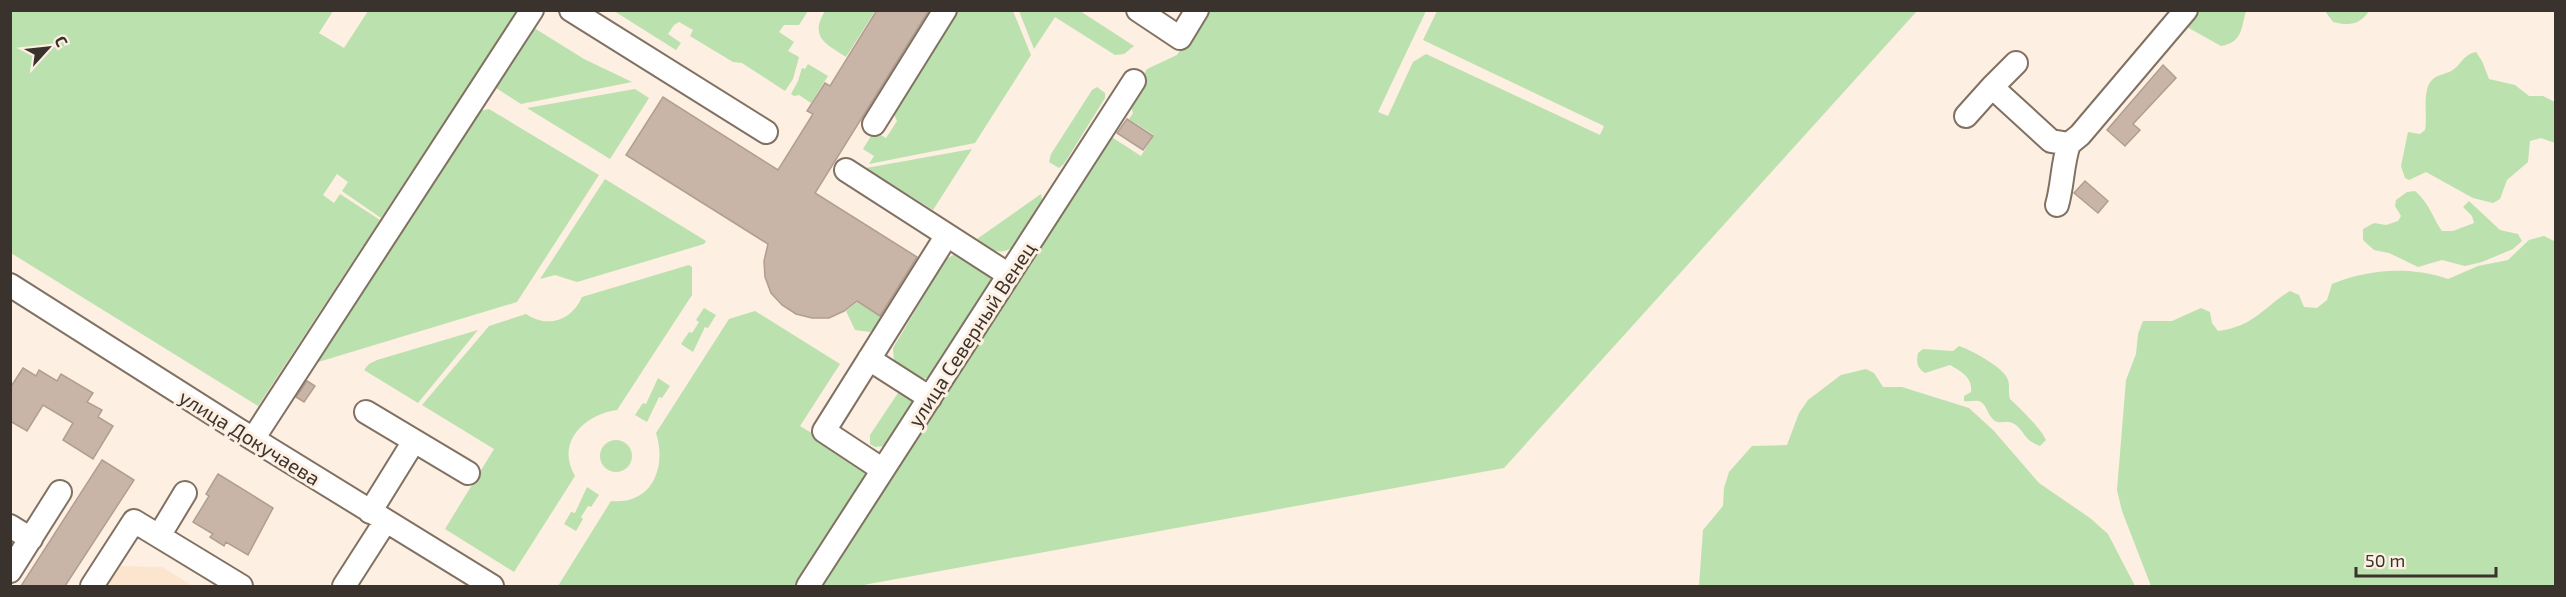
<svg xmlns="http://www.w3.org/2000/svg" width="2566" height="597" viewBox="0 0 2566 597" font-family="'Exo 2',sans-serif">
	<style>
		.built { fill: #fce5cf }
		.green { fill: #bbe1ae }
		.building { fill: #c8b5a8; stroke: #b19e91; stroke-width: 1.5 }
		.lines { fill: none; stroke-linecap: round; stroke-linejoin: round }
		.minor-casing { stroke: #807162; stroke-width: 26 }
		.minor { stroke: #fff; stroke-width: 22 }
		.labels { text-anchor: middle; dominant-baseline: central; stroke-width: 6; stroke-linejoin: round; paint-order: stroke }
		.street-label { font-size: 20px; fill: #3a332d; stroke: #fdefe2 }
	</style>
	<rect width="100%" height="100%" fill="#fdefe2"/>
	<path class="built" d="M121 566 162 567 193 586H102Z"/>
	<path class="green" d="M10 11H333L319 33 344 48 368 11H517L381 218 342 191 348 182 337 174 323 195 334 203 340 194 380 220 258 406 11 253Z
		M614 11H808L799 25H784L779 32 794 42 788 51 799 57 793 79 785 91 742 63 733 62 690 36 693 30 679 22 674 25 668 34 681 43 676 50Z
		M825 11H875L846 57C826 44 809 37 825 11Z
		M951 11H1013L1031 55 975 143 869 164 874 156 863 149 874 131 886 138 897 121 891 108Z
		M1019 11H1080L1134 46 1124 54 1115 55 1055 17 1034 49Z
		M1205 11H1426L1378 112 1388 116 1413 62 1426 54 1600 135 1604 126 1423 40 1437 11H1917L1504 468 858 586H814L1110 136 1141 156 1154 135 1129 119 1133 113 1129 100 1147 69 1177 55Z
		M2194 11H2246C2241 28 2243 42 2221 46L2187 27 2185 23Z
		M2325 11V10L2369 11C2360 25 2349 26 2333 22Z
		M531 26 584 59 632 82 521 104 493 86Z
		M2476 52 2482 61 2489 79 2515 85 2529 96H2543L2555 102V143L2541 138 2530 141 2528 162 2507 180 2500 199 2493 203 2473 198 2426 172 2409 180 2405 178 2401 166 2408 132 2420 134 2425 130C2428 117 2421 89 2433 79 2439 74 2448 74 2454 69 2462 63 2464 54 2476 52Z
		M808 64 828 76 811 103 799 95 794 96 791 94 798 81 802 68 805 69Z
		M1097 87 1105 93V98L1064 164 1059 168 1049 162 1051 154 1092 90Z
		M635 89 649 98 610 159 527 108Z
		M489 109 599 175 517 302 315 363 476 116 480 111Z
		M972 149 933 210 866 168Z
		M605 179 706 241 704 244 577 282 555 275 540 279Z
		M2415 191C2430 204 2431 215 2442 231H2453L2474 223 2472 216 2463 207 2469 201 2500 230 2518 234 2522 241 2513 249 2482 262 2465 266 2442 260 2418 267 2389 253 2374 250 2363 240V229L2374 223 2386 225 2398 221 2401 216 2395 206 2396 200 2407 192Z
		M1041 194 1042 200 1011 248C998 257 988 247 977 239Z
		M2544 236 2556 242 2555 586H2151L2122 511 2117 490 2126 380 2136 354 2138 334 2143 321H2172L2201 308 2210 312 2212 323 2218 331C2255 326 2262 308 2290 291L2299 295 2304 307 2317 308 2327 300 2332 284C2368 269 2411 266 2448 279L2478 266 2508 260 2529 240Z
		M957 253 985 267 991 280 935 373 927 378 918 379 894 363 893 348 946 259Z
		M689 265 692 267V295L617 410C585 414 555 442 575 476L514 572 445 529 494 449 422 405 489 326 526 314C548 329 572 320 582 297Z
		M910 271 916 275 890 317 870 332 855 330 846 311 857 302 881 316Z
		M704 308 716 315 708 328 705 327 693 352 681 344 689 332 692 333 699 322 696 320Z
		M755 311 840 364 800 426 860 462 865 474 862 483 795 586H558L611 501C652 505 667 467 656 433L729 319Z
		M478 330 418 403 364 370 369 364 377 360Z
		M1959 346C1971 350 2005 368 2008 380 2010 386 2008 393 2010 399 2020 408 2041 429 2046 440L2040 446C2023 439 2027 435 2016 425 2009 420 2005 423 1998 422 1988 420 1988 404 1979 401 1975 400 1969 402 1964 401V396L1971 392C1973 378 1961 371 1950 365L1925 373C1917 368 1916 362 1918 353L1923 349 1953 351Z
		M1866 369 1874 373 1883 387H1902L1969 408 1994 431 2039 483 2090 518 2108 534 2135 586H1699L1703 530 1723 506 1724 488 1729 472 1752 446 1787 445 1799 413 1808 400 1841 375Z
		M658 378 670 386 662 398 659 397 647 422 635 415 643 403 646 404Z
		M900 390 913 399 912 406 886 446 875 447 870 444V435Z
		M600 456a16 16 0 1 1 32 0a16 16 0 1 1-32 0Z
		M587 487 599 495 591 507 588 506 581 517 583 519 576 531 564 524 571 512 575 513Z"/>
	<path class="building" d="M877 10H929L815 193 917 257 880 316 857 301 844 311 829 318H812L796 314 782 305 771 293 765 277 764 261 768 244 626 155 663 97 778 170 813 114 807 111 825 83 830 86Z
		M2163 65 2176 78 2133 124 2140 130 2125 146 2107 130Z
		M1127 119 1153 136 1143 150 1117 133Z
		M2085 181 2108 201 2098 213 2074 193Z
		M23 368 36 376 39 370 57 381 61 374 93 393 87 402 102 410 98 417 113 426 93 459 63 440 73 423 43 405 27 431 10 421V388Z
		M307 381 315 386 304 402 296 397Z
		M102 460 134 480 65 586H21Z
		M218 474 273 508 248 555 226 542 224 546 210 537 213 534 193 522 209 496 206 494Z"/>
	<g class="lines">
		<g class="minor-casing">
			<path id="minor" d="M571 10 766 132
				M1138 10 1180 38 1197 10
				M1992 87 2016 63
				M1966 116 1992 87 2051 141 2069 144
				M874 124 945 10
				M2069 144 2080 135 2186 10
				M846 170 1009 275
				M2057 205C2063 184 2062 164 2069 144
				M10 285 237 429 492 586
				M869 359 930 398
				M366 412 468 473
				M253 439 532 10
				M883 470 824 431 947 235
				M370 512 414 441
				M10 526 31 539
				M159 536 185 493
				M10 571 60 492
				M92 586 134 521 241 586
				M344 586 385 522
				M808 586 1134 81"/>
		</g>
		<use href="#minor" class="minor"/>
	</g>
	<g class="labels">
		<g class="street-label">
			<text transform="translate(971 334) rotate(-57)">улица Северный Венец</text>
			<text transform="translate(250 437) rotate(32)">улица Докучаева</text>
		</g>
	</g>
	<rect width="2566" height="597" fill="none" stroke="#3a332d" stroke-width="24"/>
	<g transform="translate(48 48) rotate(63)" stroke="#fdefe2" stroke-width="4.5" paint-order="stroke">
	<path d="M0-4.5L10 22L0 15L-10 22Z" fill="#3a332d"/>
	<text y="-9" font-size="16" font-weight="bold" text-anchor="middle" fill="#3a332d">С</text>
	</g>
	<path d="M2356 567v9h140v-9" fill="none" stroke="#3a332d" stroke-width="3"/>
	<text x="2365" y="567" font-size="18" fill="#3a332d" stroke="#fdefe2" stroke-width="4.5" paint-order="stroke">50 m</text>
</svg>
